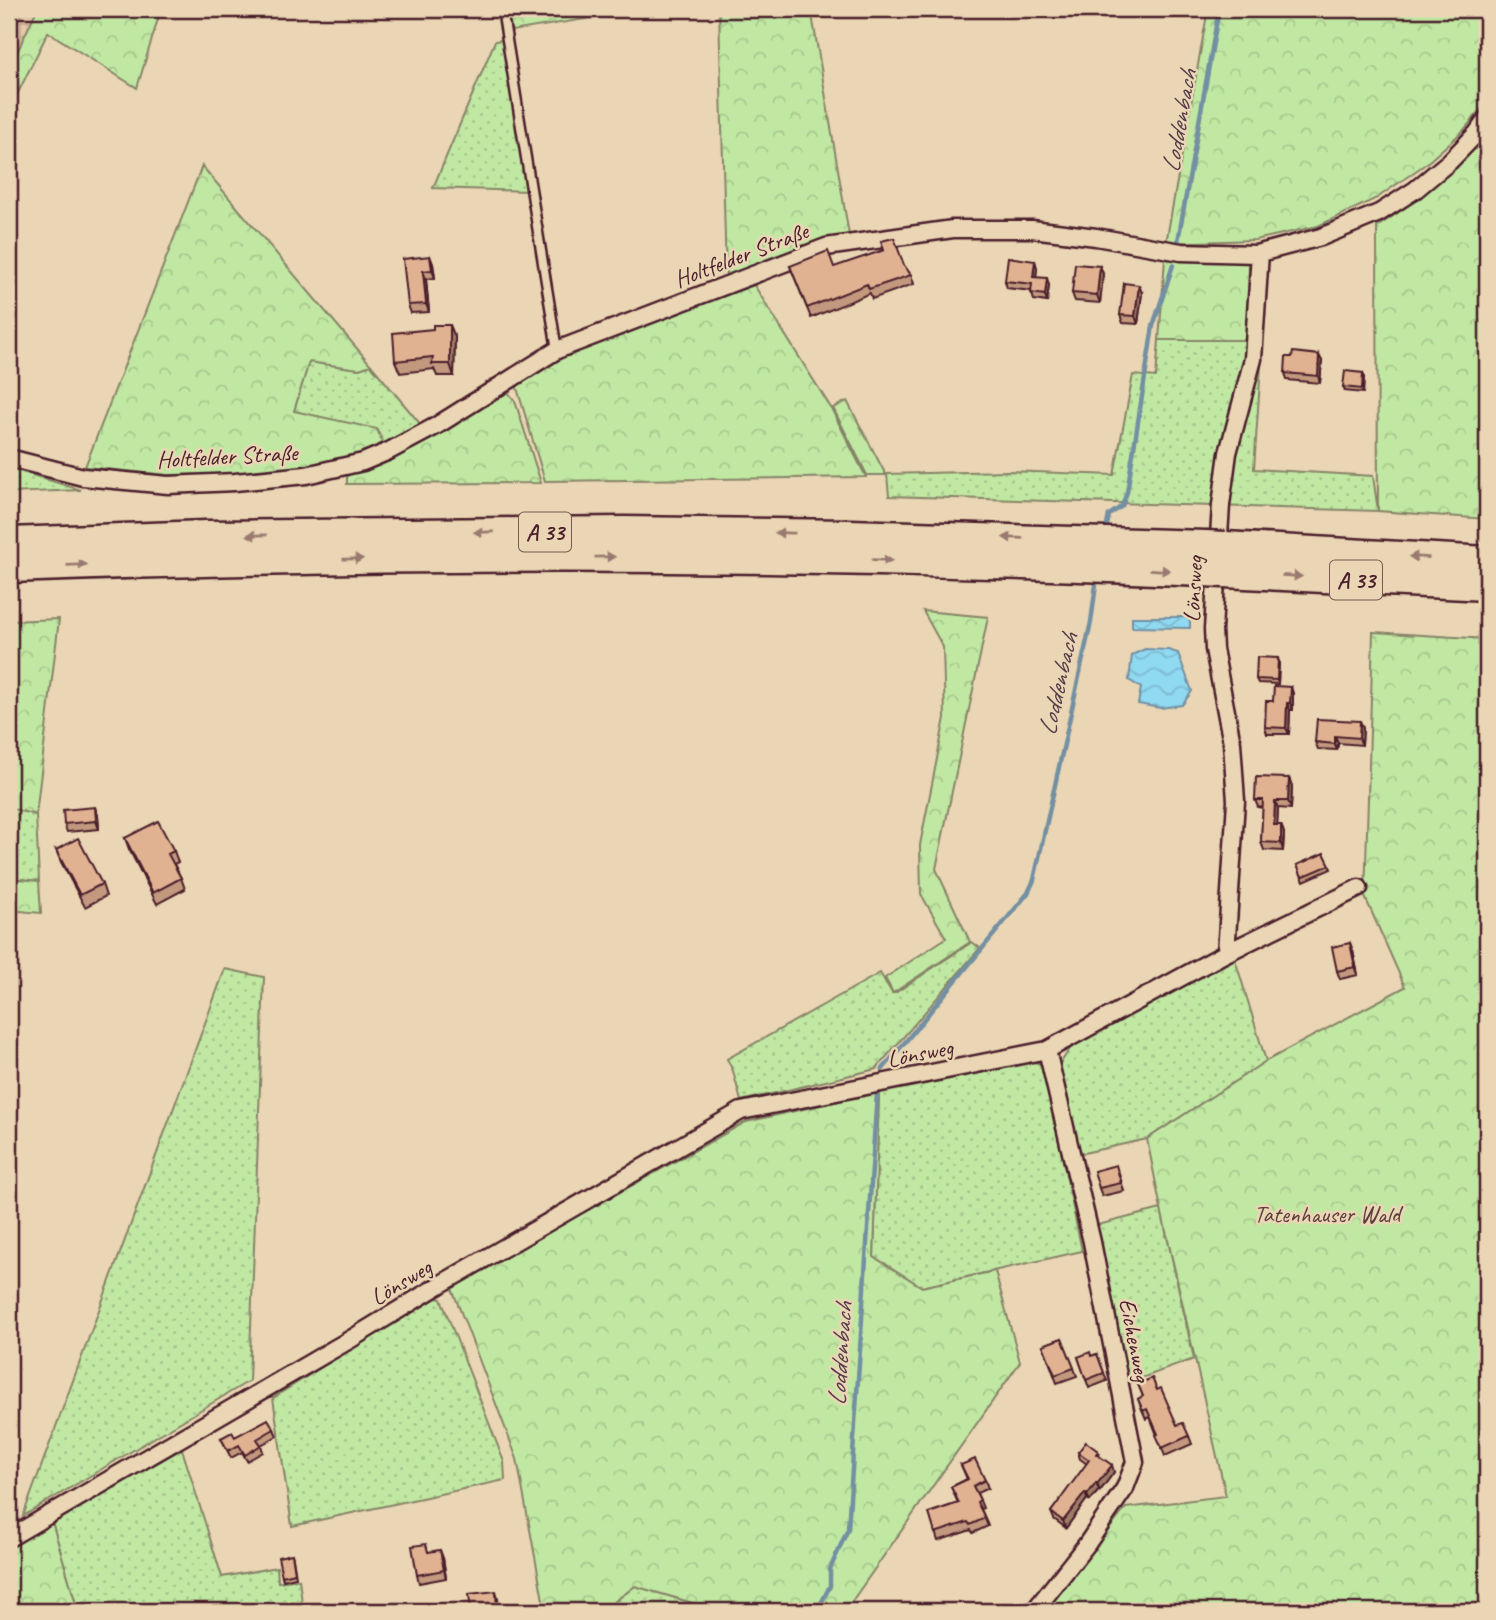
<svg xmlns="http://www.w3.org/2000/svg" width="1496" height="1620" viewBox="0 0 1496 1620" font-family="Caveat,sans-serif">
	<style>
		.industrial { fill: url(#industrial-grid) }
		.grass { fill: url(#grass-dots); stroke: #868467; stroke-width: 2 }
		.forest { fill: url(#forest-crowns); stroke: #868467; stroke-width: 2 }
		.water { fill: url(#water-waves); stroke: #738fa2; stroke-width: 2 }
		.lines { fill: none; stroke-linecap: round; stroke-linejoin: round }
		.stream { stroke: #738fa2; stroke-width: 4.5 }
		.service-casing { stroke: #4a1f2b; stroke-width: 13 }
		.minor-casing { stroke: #4a1f2b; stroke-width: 21 }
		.motorway-casing { stroke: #4a1f2b; stroke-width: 33 }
		.service { stroke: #ead6b4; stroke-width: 8 }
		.minor { stroke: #ead6b4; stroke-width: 16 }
		.motorway { stroke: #ead6b4; stroke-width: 28 }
		.motorway-bridge-casing { stroke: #4a1f2b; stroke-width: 33; stroke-linecap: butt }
		.motorway-bridge { stroke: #ead6b4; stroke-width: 28 }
		.wall { fill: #c2997e; stroke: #4a1f2b; stroke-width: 2 }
		.shaded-wall { fill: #9e7d66; stroke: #4a1f2b; stroke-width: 2 }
		.building { fill: #e1b292; stroke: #4a1f2b; stroke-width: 2 }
		.oneway { fill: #9a7a70 }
		.labels { text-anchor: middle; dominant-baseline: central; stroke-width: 5; stroke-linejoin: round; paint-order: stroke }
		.shield { fill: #ead6b4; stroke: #7a5654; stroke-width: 2 }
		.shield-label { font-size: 23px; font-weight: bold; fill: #4a1f2b }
		.street-label { font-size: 24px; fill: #4a1f2b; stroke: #ead6b4 }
		.park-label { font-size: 24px; fill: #5c3d3d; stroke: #ead6b4 }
		.water-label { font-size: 26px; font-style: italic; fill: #543b49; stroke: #ead6b4 }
	</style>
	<defs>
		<pattern id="industrial-grid" width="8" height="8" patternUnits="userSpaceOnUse" patternTransform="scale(1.75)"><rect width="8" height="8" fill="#e4c8a7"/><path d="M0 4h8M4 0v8" fill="none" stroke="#c5ab90"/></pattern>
		<pattern id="grass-dots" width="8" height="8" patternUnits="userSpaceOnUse" patternTransform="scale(1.75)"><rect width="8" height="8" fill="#c1e8a3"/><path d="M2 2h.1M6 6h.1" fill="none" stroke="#a7c78c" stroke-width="1.8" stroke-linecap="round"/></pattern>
		<pattern id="forest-crowns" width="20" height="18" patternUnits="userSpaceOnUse" patternTransform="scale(1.75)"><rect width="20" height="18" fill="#c1e8a3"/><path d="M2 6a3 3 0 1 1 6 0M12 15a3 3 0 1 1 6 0" fill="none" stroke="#a7c78c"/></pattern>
		<pattern id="water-waves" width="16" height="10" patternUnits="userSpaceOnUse" patternTransform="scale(1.75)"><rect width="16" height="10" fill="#8fd9f1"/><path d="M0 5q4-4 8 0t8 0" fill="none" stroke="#7dbacf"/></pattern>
	</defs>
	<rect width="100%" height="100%" fill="#ead6b4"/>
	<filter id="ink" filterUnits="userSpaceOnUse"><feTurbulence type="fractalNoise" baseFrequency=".0143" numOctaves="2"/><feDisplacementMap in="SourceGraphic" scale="14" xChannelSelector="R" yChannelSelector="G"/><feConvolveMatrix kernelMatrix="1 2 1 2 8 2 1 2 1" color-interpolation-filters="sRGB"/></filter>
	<g filter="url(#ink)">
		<path class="industrial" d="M9 9H37L9 70Z"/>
		<path class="grass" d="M503 40 528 191 433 188 495 41Z
			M1263 336 1254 469 1373 476 1378 511 889 496 887 474 1008 471 1114 475 1133 375 1156 377 1159 340H1248Z
			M309 362 359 369 371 365 422 426 384 446 294 411Z
			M9 468 81 490 9 493Z
			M9 808 36 815 39 881 9 878Z
			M972 942 980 948 876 1069 741 1101 733 1071 727 1059 880 973 892 993H895Z
			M1235 959 1266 1061 1147 1139 1079 1154 1058 1067 1073 1044Z
			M225 969 264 977 249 1381 23 1516Z
			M1026 1059 1043 1065 1082 1251 922 1287 874 1257 879 1092Z
			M1161 1209 1194 1359 1125 1384 1094 1226Z
			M432 1297 441 1299 504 1462 505 1480 292 1526 273 1398Z
			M182 1449 222 1577 277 1567 278 1582 299 1579 303 1611H78L52 1522Z
			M635 1586 696 1604 702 1611H602Z"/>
		<path class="forest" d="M37 9H161L137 88 48 32 9 111V70Z
			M500 9H646L512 31Z
			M719 9H811L849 235 726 278Z
			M1208 9H1487V102L1464 130 1427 163 1377 198 1318 226 1255 240 1166 243Z
			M1487 133V519L1378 511 1377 227 1418 199 1455 168Z
			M202 166 371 365 359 369 309 362 294 411 377 429 384 446 327 464 237 474 168 475 85 467Z
			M1165 259 1249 260 1248 340H1159Z
			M754 285 831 408 866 477 545 481 514 378 558 353Z
			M507 391 515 401 541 483 347 484V475L385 460Z
			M847 401 886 475H867L833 408Z
			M923 611 988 617 936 869 970 942 893 993 885 978 946 938 921 894 920 845 945 718 943 647Z
			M59 619 36 815 9 808V621Z
			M1373 632 1487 639V1611H1045L1126 1508 1226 1496 1161 1209 1147 1139 1266 1061 1405 987 1365 897Z
			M9 878 39 881 41 913 9 910Z
			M879 1092 874 1257 922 1287 995 1271 1020 1362 845 1611H702L696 1604 635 1586 602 1611H545L517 1459 451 1286 746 1122Z
			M52 1522 78 1611H9V1549Z"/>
		<path class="water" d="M1132 617H1190V628L1132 627Z
			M1145 649 1168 650 1178 653 1192 691 1182 705 1160 708 1138 704 1141 688 1129 680 1132 655Z"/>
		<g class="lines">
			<path class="stream" d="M1178 241 1219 9
				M1106 531 1109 515 1122 506 1127 492 1153 326 1173 265
				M882 1070 1028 893 1034 880 1091 622 1097 577
				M817 1611 830 1586V1569L848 1529 877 1093"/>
			<g class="service-casing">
				<path id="service" d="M502 9 557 350"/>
			</g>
			<g class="minor-casing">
				<path id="minor" d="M9 458 83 477 168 485 235 482 306 475 363 462 389 451 436 426 557 350 826 247 953 229H1032L1096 237 1181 252 1256 254 1321 237 1379 213 1415 190 1450 161 1477 133 1487 119
					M1226 953 1236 801 1232 743 1214 649 1213 629 1221 505 1228 453 1253 359 1260 253
					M9 1538 351 1339 441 1284 741 1111 1047 1050 1226 953 1359 888
					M1034 1611 1087 1544 1125 1488 1135 1462 1092 1242 1047 1050"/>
			</g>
			<g class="motorway-casing">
				<path id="motorway" d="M9 542 206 535 624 531 850 534 1205 545
					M1225 546 1487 561
					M9 568C407 553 805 554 1203 572
					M1224 573 1487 586"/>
			</g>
			<use href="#service" class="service"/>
			<use href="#minor" class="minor"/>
			<use href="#motorway" class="motorway"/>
			<g class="motorway-bridge-casing">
				<path id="motorway-bridge" d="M1205 545 1225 546
					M1203 572 1224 573"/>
			</g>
			<use href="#motorway-bridge" class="motorway-bridge"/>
		</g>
		<path class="wall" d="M430 256 433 264 435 278 426 279 429 312 411 313 408 305Z
			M1035 261 1037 268 1036 277 1049 285 1047 302 1034 300 1031 291 1007 288 1005 281Z
			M790 266 834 267 904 266 911 275 914 284 872 299 870 293 811 318Z
			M1100 266 1103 274 1100 303 1075 301 1072 293Z
			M1142 293 1138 324 1123 323 1120 315Z
			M455 337 454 376H437L434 369 400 373 395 361Z
			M1322 361 1320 383 1287 380 1285 373Z
			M1363 373 1364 377 1363 393 1345 391 1343 387Z
			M1279 662 1278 684 1258 683 1256 679Z
			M1291 687 1293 694V710H1290L1289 734H1267L1265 727 1273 701Z
			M1363 728 1362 745 1338 743 1337 750 1318 749 1315 742Z
			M1289 778 1292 786 1291 809 1278 808 1277 825H1281L1284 833 1283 851 1264 850 1261 842 1263 808 1258 807 1255 800Z
			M98 815 99 829 67 832 64 824Z
			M125 838 174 851 178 862 174 864 181 878 185 889 157 904 129 849Z
			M56 850 102 884 106 896 85 907 61 862Z
			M1324 853 1331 869 1304 881 1297 865Z
			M1350 943 1353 951 1358 975 1340 979 1337 971Z
			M1119 1173 1124 1191 1102 1196 1099 1188Z
			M1062 1338 1077 1376 1057 1383 1043 1345Z
			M1097 1354 1107 1381 1089 1388 1078 1357 1091 1356Z
			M1138 1384 1157 1390 1177 1425 1189 1436 1192 1444 1165 1456 1150 1417 1146 1419 1141 1407 1138 1399 1143 1396Z
			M274 1429 277 1436 261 1445 263 1452 247 1461 242 1452 231 1458 221 1438 235 1437Z
			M1098 1451 1100 1457 1114 1472 1100 1491 1099 1490 1090 1501 1087 1499 1066 1528 1054 1519 1051 1512 1087 1464 1080 1459 1078 1452Z
			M961 1465 985 1480 988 1488 977 1493 983 1508 981 1509 988 1526 973 1533 971 1530 938 1541 929 1513 958 1503 951 1487 967 1479Z
			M429 1552 443 1558 446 1578 419 1583 417 1575Z
			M293 1558 296 1577 283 1580 282 1576Z"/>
		<path class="shaded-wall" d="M430 256 433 264 435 278 432 270Z
			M1035 261 1037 268 1035 284 1033 277Z
			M1100 266 1103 274 1100 303 1097 295Z
			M423 271 426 279 429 312 426 304Z
			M1047 278 1049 285 1047 302 1045 295Z
			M1139 285 1142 293 1138 324 1135 316Z
			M450 325 455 337 454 376 450 364Z
			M1319 355 1322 361 1320 383 1318 376Z
			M1363 373 1364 377 1363 393 1362 389Z
			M1278 658 1279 662 1278 684 1277 680Z
			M1291 687 1293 694V710L1290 703Z
			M1287 703 1290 710 1289 734 1286 728Z
			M1360 721 1363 728 1362 745 1359 738Z
			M1335 736 1338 743 1337 750 1335 744Z
			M1289 778 1292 786 1291 809 1288 801Z
			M1275 801 1278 808 1277 832 1274 825Z
			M95 807 98 815 99 829 96 821Z
			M1281 825 1284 833 1283 851 1281 843Z
			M1350 943 1353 951 1358 975 1355 967Z
			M1112 1465 1114 1472 1100 1491 1097 1484Z
			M1096 1483 1099 1490 1090 1501 1087 1495Z
			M1085 1493 1087 1499 1066 1528 1063 1521Z
			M440 1550 443 1558 446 1578 444 1570Z
			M496 1591 498 1598 499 1611H497Z"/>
		<path class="building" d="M894 238 904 265 911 275 869 289 867 284 807 308 790 266 828 251 834 267 884 250 881 241Z
			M430 256 432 270 423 271 426 304 408 305 403 259Z
			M1008 257 1035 261 1033 277 1047 278 1045 295 1031 293 1032 284 1005 281Z
			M1075 264 1100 266 1097 295 1072 293Z
			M1124 283 1139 285 1135 316 1120 315Z
			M433 325H450V364H432L433 357 395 361 393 333 433 329Z
			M1293 352 1319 355 1318 376 1285 373 1286 357H1292Z
			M1345 371 1363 373 1362 389 1343 387Z
			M1257 657 1278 658 1277 680 1256 679Z
			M1274 686 1291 687 1290 703H1287L1286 728 1265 727 1266 701H1273Z
			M1317 719 1360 721 1359 738 1335 736V744L1315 742Z
			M1256 777 1289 778 1288 801H1275L1274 825H1281V843L1261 842 1263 800H1255Z
			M95 807 96 821 64 824 63 810Z
			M158 821 174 851 168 854 181 878 153 893 125 838Z
			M78 838 102 884 80 895 56 850Z
			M1324 853 1330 865 1302 877 1297 865Z
			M1350 943 1355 967 1337 971 1332 947Z
			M1116 1165 1121 1183 1099 1188 1094 1171Z
			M1062 1338 1074 1368 1055 1375 1043 1345Z
			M1090 1352 1091 1356 1097 1354 1104 1373 1086 1380 1078 1357Z
			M1152 1378 1157 1390 1161 1388 1177 1425 1183 1423 1189 1436 1162 1448 1156 1435 1158 1434 1147 1409 1143 1411 1138 1399 1143 1396 1138 1384Z
			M268 1419 274 1429 257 1439 261 1445 245 1455 239 1445 228 1451 221 1438 232 1432 235 1437Z
			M1086 1442 1098 1451 1096 1454 1112 1465 1097 1484 1096 1483 1087 1495 1085 1493 1063 1521 1051 1512 1089 1460 1078 1452Z
			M975 1459 985 1480 973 1486 980 1500 977 1502 985 1518 970 1525 968 1522 935 1533 929 1513 959 1503 951 1487 968 1479 961 1465Z
			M426 1544 428 1552 440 1550 444 1570 417 1575 412 1546Z
			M292 1554 295 1573 282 1576 278 1557Z
			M496 1591 497 1611H471L469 1594Z"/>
		<defs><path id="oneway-solid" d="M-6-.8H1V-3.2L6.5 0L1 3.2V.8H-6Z" transform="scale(1.75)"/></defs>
		<g class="oneway">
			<use href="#oneway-solid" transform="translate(484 532) rotate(179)"/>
			<use href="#oneway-solid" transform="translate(785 533) rotate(-179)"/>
			<use href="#oneway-solid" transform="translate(257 535) rotate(179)"/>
			<use href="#oneway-solid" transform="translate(1013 538) rotate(-178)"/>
			<use href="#oneway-solid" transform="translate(605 557) rotate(-1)"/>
			<use href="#oneway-solid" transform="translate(1419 557) rotate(-177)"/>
			<use href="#oneway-solid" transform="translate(353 559) rotate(-1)"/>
			<use href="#oneway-solid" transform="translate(882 560) rotate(2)"/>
			<use href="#oneway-solid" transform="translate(77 565) rotate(-2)"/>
			<use href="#oneway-solid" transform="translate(1160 570) rotate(3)"/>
			<use href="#oneway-solid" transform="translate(1292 576) rotate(3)"/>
		</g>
	</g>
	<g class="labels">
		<g class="shield">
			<rect x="519" y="512.5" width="52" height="39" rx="5"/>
			<rect x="1330" y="560.5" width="52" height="39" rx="5"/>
		</g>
		<g class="shield-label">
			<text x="545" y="532">A 33</text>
			<text x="1356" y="580">A 33</text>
		</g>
		<g class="street-label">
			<text transform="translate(741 255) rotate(-21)">Holtfelder Straße</text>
			<text transform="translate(227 456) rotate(-3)">Holtfelder Straße</text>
			<text transform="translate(1193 589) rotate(-87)">Lönsweg</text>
			<text transform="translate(920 1053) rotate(-11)">Lönsweg</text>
			<text transform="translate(401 1282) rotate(-31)">Lönsweg</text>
			<text transform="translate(1135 1340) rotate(79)">Eichenweg</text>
		</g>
		<g class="park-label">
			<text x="1327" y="1214">Tatenhauser Wald</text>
		</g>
		<g class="water-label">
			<text transform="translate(1179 121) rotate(-80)">Loddenbach</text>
			<text transform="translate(1058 684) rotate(-77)">Loddenbach</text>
			<text transform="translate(840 1354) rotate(-86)">Loddenbach</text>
		</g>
	</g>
	<rect width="1496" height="1620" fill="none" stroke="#ead6b4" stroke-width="35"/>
	<rect x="18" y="18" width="1461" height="1585" fill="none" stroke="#4a1f2b" stroke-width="2.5" filter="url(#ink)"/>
</svg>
